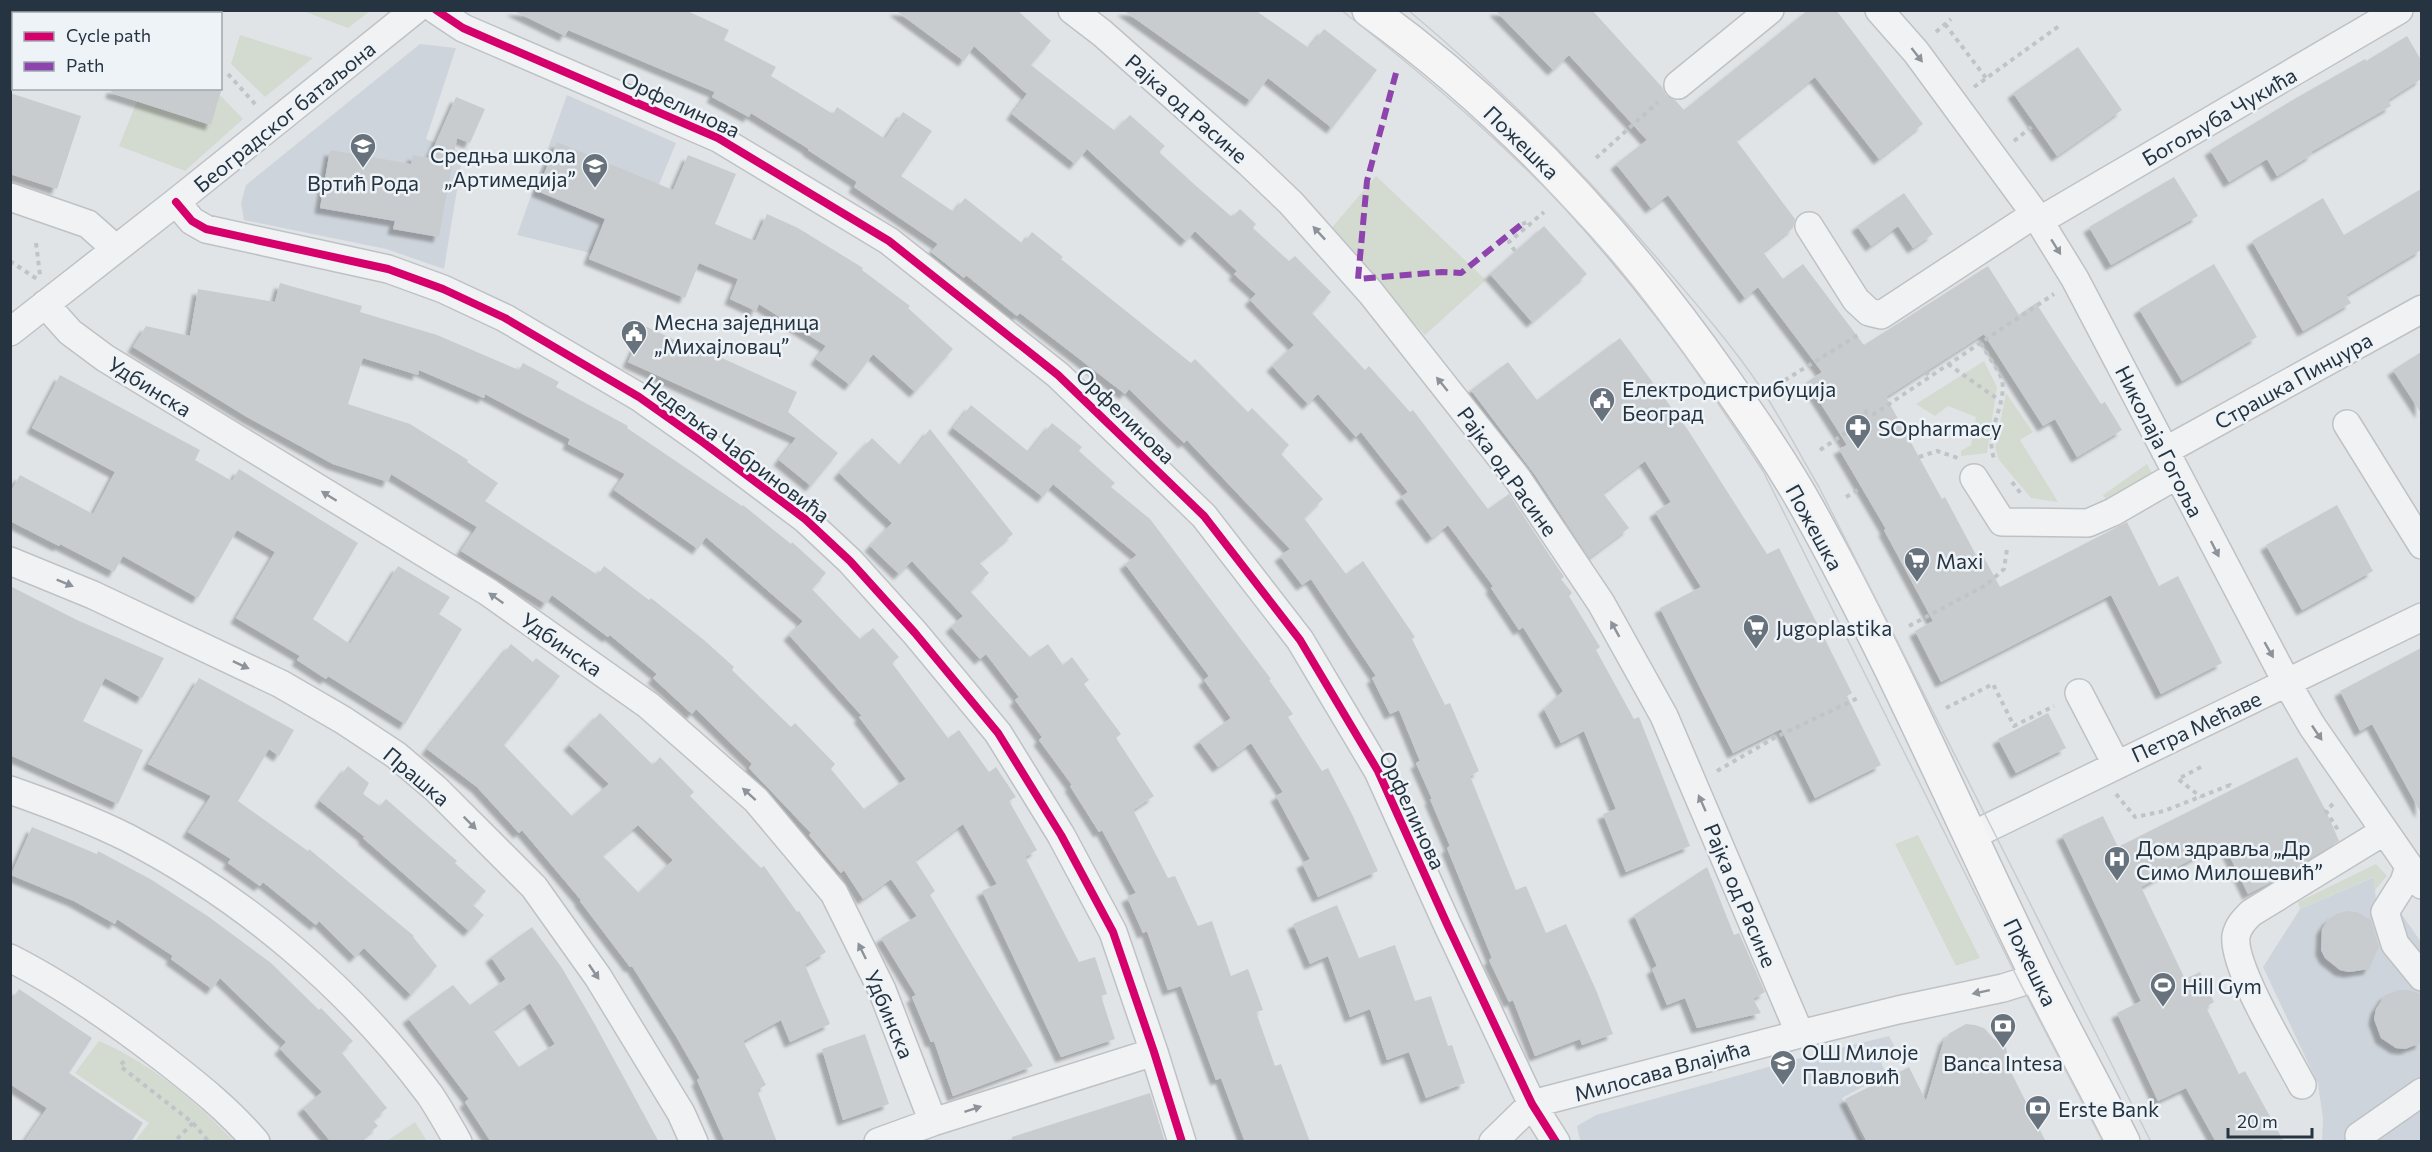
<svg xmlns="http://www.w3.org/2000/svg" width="2432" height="1152" viewBox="0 0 2432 1152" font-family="Commissioner,sans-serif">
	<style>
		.built { fill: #ced4db }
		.green { fill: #d3dbd1 }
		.building { fill: #c9cccf; fill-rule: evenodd; filter: url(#shadow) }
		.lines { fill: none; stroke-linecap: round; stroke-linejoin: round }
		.minor-casing { stroke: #bfc2c5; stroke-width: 30 }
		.major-casing { stroke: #bdc1c5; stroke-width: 36 }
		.path { stroke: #bfc4c7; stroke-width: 4; stroke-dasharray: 4.5 4.5; stroke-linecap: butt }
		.minor { stroke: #f1f2f3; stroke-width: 27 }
		.major { stroke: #f5f5f6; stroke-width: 33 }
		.tram { stroke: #c9cccf; stroke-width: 1.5 }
		.quiet { stroke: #8e44ad; stroke-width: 6; stroke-dasharray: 12 6; stroke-linecap: butt }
		.cycleway-casing { stroke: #eef3f7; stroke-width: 11 }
		.cycleway { stroke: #d6006c; stroke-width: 8 }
		.oneway { fill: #8c939a }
		.labels { text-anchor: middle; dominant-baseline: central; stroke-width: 5; stroke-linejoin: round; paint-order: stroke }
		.street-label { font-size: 21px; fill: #263442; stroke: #eef3f7 }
		.poi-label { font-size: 21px; fill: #263442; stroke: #eef3f7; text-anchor: start }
	</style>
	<defs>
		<filter id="shadow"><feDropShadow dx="-5.5" dy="5.5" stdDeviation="1.5" flood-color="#0004"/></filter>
	</defs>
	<rect width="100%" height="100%" fill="#e1e4e7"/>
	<path class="built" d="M420 44 456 48 426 139 463 153 444 269 386 249 244 220 241 203 246 185Z
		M567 95 676 143 627 262 517 235Z
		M2374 877 2377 913 2398 909 2421 942V1141H2322L2323 1119 2318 1084 2263 967 2300 909Z
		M1889 1036 1897 1051 1880 1061 1887 1074 1842 1098 1863 1141 1581 1142 1579 1136 1577 1126 1596 1115 1808 1056Z"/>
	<path class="green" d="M303 11H370L348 28Z
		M240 35 313 58 265 97 231 64Z
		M220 95 243 119 185 171 119 146 137 101 210 125Z
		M1376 176 1486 280 1425 335 1328 232Z
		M1984 361 1997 387 1987 453 1961 456V451L1971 445 1976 417 1948 406 1935 416 1916 404Z
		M2006 393 2033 432 2020 440 2058 502 2031 498 1999 460 1995 448Z
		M2147 464 2155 479 2111 507 2103 495Z
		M1918 835 1980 958 1956 966 1895 844Z
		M2376 864 2387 876 2375 890 2373 877 2300 909 2298 902Z
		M99 1041C151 1063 195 1101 234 1141H135L149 1123 75 1073Z
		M415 1122 427 1141H387Z"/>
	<path class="building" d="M512 10H685L729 30 724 40 776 67 771 76 833 114 837 107 885 139 903 112 932 131 901 176 954 212 965 198 1023 244 1032 232 1063 257 1061 259 1191 363 1195 359 1248 412 1252 408 1289 445 1281 454 1323 499 1304 518 1346 574 1363 561 1415 637 1412 639 1445 705 1450 703 1479 771 1470 776 1516 890 1526 886 1546 933 1566 924 1596 990 1613 1034 1582 1045 1580 1039 1535 1056 1513 1000 1509 1002 1489 960 1492 958 1447 848 1450 846 1430 799H1432L1416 763 1420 761 1399 710 1390 714 1372 678 1376 676 1311 579 1302 585 1280 556 1290 549 1187 440 1184 443 1129 389 1125 394 1020 313 1017 316 966 275 964 278 931 252 938 244 854 187 857 182 808 150 809 149 751 113 749 117 712 97 715 92 568 30 565 36Z
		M895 10H1017L1051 41 1031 65 1115 131 1130 115 1165 146 1159 152 1195 185 1232 217 1240 209 1256 224 1253 228 1289 261 1295 256 1331 292 1312 313 1365 370 1369 366 1410 412 1413 410 1488 509 1509 494 1564 577 1561 579 1572 593 1569 596 1600 647 1596 650 1634 719 1639 717 1690 846 1626 872 1603 814 1616 809 1584 731 1561 743 1544 709 1563 691 1523 627 1519 630 1491 588 1493 586 1448 525 1432 538 1401 497 1408 492 1361 432 1356 437 1318 394 1308 404 1272 366 1294 345 1250 300 1256 294 1234 274 1237 271 1195 231 1186 241 1087 149 1075 164 1012 114 1027 94 974 46 964 61Z
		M1123 10H1255L1309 48 1324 29 1377 70 1332 128 1268 78 1251 101Z
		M1495 10H1592L1662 87 1666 95 1675 100 1684 110 1808 10H1836L1923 124 1879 159 1815 77 1736 140 1795 219 1793 228 1763 252 1783 279 1803 264 1864 345 1988 266 2019 315 2036 303 2101 404 2105 402 2122 430 2077 457 2055 419 2043 426 1984 334 1886 397 1942 499 1945 497 1976 555 1981 552 2000 587 2127 522 2159 586 2178 576 2222 663 2161 694 2111 595 1941 682 1915 631 1933 621 1884 530 1886 529 1839 449 1847 445 1807 382 1822 372 1758 287 1745 298 1668 195 1651 208 1616 164 1647 140 1569 55 1553 70Z
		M2407 36 2421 60V79L2388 100 2391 106 2311 152 2313 154 2277 176 2267 159 2229 182 2210 150 2296 98 2365 59 2366 61Z
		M2078 47 2122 110 2057 156 2013 93Z
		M112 88H222L211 125 111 93Z
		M10 93 81 116 57 189 10 174Z
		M456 97 485 109 470 143 457 138 439 237 393 229 395 221 320 208 330 150 411 164 413 155 429 158Z
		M557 142 673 190 688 155 736 174 715 224 755 241 767 214 798 228 863 268 862 270 910 306 908 308 953 349 915 392 873 354 850 385 816 359 826 346 759 304 756 311 730 299 738 279 699 263 685 298 589 259 605 219 537 191Z
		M2174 177 2198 216 2111 265 2089 227Z
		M2421 189V250L2346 295 2351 303 2303 331 2252 241 2323 198 2344 235Z
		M1904 193 1933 234 1913 248 1898 226 1871 246 1857 226Z
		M1544 226 1587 274 1532 322 1490 274Z
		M2214 264 2257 337 2182 381 2139 309Z
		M280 283 362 306 360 312 437 335 519 370 523 363 559 382 556 387 628 426 627 428 742 506 743 505 791 544 792 542 826 573 812 589 860 639 873 628 899 657 892 663 948 738 959 730 989 772 996 767 1016 797 1009 801 1037 850 1025 857 1079 962 1095 957 1107 994 1101 996 1115 1039 1061 1057 982 891 997 884 963 824 915 860 935 891 930 895 1033 1066 953 1096 934 1041 931 1042 912 997 916 995 881 938 917 916 891 879 863 899 844 870 841 873 809 835 811 833 749 768 752 764 696 709 692 714 653 678 657 674 610 635 608 637 552 595 546 604 461 551 477 527 391 474 388 482 333 464 247 417 133 347 146 326 190 336 198 289 275 302ZM363 358 418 375 419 370 484 398 485 394 570 439 568 444 625 474 614 490 698 549 706 537 803 621 789 635 862 716 859 717 906 779 864 809 831 769 835 764 795 723 791 727 732 670 734 667 704 640 651 598 649 600 604 566 598 575 485 501 498 483 467 462 468 460 410 424 348 404Z
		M645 326 690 347 691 344 797 392 788 412 838 453 811 486 779 460 796 438 628 362Z
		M1620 338 1688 430 1767 554 1779 548 1852 693 1847 696 1881 765 1815 798 1781 729 1733 753 1660 608 1701 587 1655 512 1671 502 1645 461 1603 493 1629 528 1589 558 1535 475 1471 390 1508 362 1537 400Z
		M2421 352V413L2393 370Z
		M60 375 200 450 195 460 232 481 239 469 358 543 313 619 350 644 398 566 450 597 439 614 462 629 405 724 328 676 326 679 297 660 300 656 236 618 275 552 237 530 198 598 123 556 114 572 60 544 59 546 10 521V493L20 475 93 514 115 472 32 428Z
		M971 405 1029 452 1052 423 1082 447 1079 451 1115 483 1111 487 1150 519 1271 679 1269 680 1293 714 1288 717 1322 771 1328 768 1353 816 1378 871 1318 897 1302 863 1310 859 1276 796 1283 792 1251 743 1218 767 1199 741 1231 718 1204 680 1209 676 1125 564 1137 555 1053 484 1043 497 953 428Z
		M930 429 1013 534 979 562 989 573 970 591 1030 657 1048 644 1063 665 1072 657 1089 680 1084 684 1121 734 1116 738 1154 796 1133 810 1168 878 1175 876 1198 926 1212 921 1231 976 1248 969 1263 1010 1256 1012 1275 1066 1281 1064 1310 1142H1245L1221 1078 1216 1080 1181 986 1168 990 1147 931 1143 933 1127 897 1136 893 1102 830 1099 832 1070 786 1072 785 1039 740 1042 737 1015 700 1019 697 986 654 980 659 951 627 963 616 912 561 899 574 870 546 892 523 839 473 872 438 901 466Z
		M2337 505 2373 571 2302 610 2266 545Z
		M10 586 77 620 164 658 142 698 105 678 83 721 143 750 118 804 10 755Z
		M511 644 533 662 536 658 560 676 504 745 572 816 609 784 569 745 600 713 653 765 660 757 694 792 690 796 761 868 764 866 797 912 799 911 826 952 805 965 830 1024 790 1042 781 1020 743 1041 766 1085 757 1090 777 1142H725L697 1080 700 1078 676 1036 632 966 630 967 580 901 581 900 522 830 519 833 477 787 427 749ZM638 825 673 860 639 893 602 855Z
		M2421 648V813L2372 724 2360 731 2340 691Z
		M199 678 294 730 279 756 269 749 238 801 308 851 309 849 414 936 413 937 437 966 411 995 364 948 355 957 319 921 316 925 263 882 260 886 228 863 231 859 188 832 211 796 148 764Z
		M2048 713 2066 748 2016 773 1998 739Z
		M2297 757 2326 811 2339 841 2275 880 2248 894 2223 842 2141 887 2185 979 2200 972 2214 1002 2206 1007 2239 1074 2245 1071 2284 1142H2216L2186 1088 2158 1101 2117 1013 2141 1001 2062 835 2103 816 2118 847Z
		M348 766 369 783 363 794 380 806 386 799 457 861 455 863 486 891 473 905 484 915 469 931 363 838 365 837 320 801Z
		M32 827 97 854 98 851 152 880 209 917 271 963 319 1010 321 1008 353 1041 341 1052 387 1108 373 1120 378 1126 358 1142H331L303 1108 322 1092 280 1049 286 1042 220 978 212 989 171 959 173 956 117 919 115 924 74 901 11 875Z
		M1707 867 1734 935 1739 933 1765 992 1753 999 1761 1013 1697 1028 1685 998 1667 1005 1652 969 1657 966 1634 915Z
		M1337 905 1359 958 1395 945 1415 1001 1431 996 1448 1046 1452 1045 1465 1083 1426 1098 1409 1052 1387 1060 1370 1009 1350 1017 1328 956 1310 964 1293 924Z
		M2347 911 2357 912 2371 920 2379 947 2369 969 2349 972 2340 970 2325 958 2321 950 2322 929 2328 920 2336 914Z
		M532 927 562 968 593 1021 659 1142H491L465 1102 469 1099 408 1018 453 985 470 1005 506 979 491 957ZM530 1003 555 1044 519 1067 493 1030Z
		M19 989 92 1038 69 1073 143 1123 131 1142H24L47 1108 10 1084V1002Z
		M2399 990H2409L2421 994V1043L2405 1049 2396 1048 2381 1038 2374 1019 2376 1009 2385 995Z
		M1966 1024 1975 1025 1984 1028 1994 1039 2005 1044 2007 1052 2005 1060 2046 1142H1867L1845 1099 1909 1067 1926 1101 1944 1040 1950 1033Z
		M865 1034 889 1104 843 1120 822 1049Z
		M1150 1093 1165 1142H1012V1137Z"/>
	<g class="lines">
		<g class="minor-casing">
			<path id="minor" d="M436 10 463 28 718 138 889 241 1058 375 1204 516 1300 640 1378 771 1447 924 1532 1104 1556 1142
				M1072 10 1102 33 1249 163 1291 203 1371 293 1517 478 1601 603 1664 716 1800 1034
				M1879 10 1916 52 2035 214 2075 279 2287 683 2312 726 2422 885
				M1678 85 1770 10
				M10 197 88 224 116 249
				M176 202 192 221 206 229 388 269 443 289 505 318 639 397 704 443 805 519 850 561 915 633 998 733 1061 835 1113 932 1154 1052 1182 1142
				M2039 221 2399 10
				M1809 226 1856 300 1869 312 1881 315 2035 214
				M45 304 70 332 105 358 488 592 648 705 756 800 834 893 882 990 933 1122
				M10 332 176 202 415 10
				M2347 424 2422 545
				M2165 451 2422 309
				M1974 478 2002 522 2088 523 2113 512 2177 475
				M10 561 93 595 281 684 343 720 396 755 436 789 534 887 598 977 681 1113 694 1142
				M2079 693 2116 764
				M10 790C50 804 90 819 128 838 246 899 351 989 430 1095 440 1110 449 1126 458 1142
				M1971 836 2422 617
				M2409 867 2404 882 2385 912 2395 944 2422 977
				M10 958C65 986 115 1021 164 1059 196 1084 229 1110 256 1142
				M2302 1085C2286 1054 2232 967 2236 936 2238 926 2244 920 2251 913L2383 832
				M2359 1136 2422 1092
				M878 1142 933 1122 1154 1052
				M1493 1142 1532 1104 1800 1034 1898 1010 2003 988 2038 977"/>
		</g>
		<g class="major-casing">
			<path id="major" d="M1369 10C1508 110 1624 238 1722 377 1753 421 1783 464 1809 511 1893 661 1961 821 2037 976 2065 1032 2095 1086 2123 1142"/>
		</g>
		<path class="path" d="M1945 24 1986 78
			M1936 32 1951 19
			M228 74 256 105
			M1974 87 2059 26
			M2014 141 2035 124
			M1596 158 1658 102
			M1522 224 1530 221
			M36 243 40 275
			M1515 251 1509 242 1544 212
			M10 261 37 279
			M1981 343C1986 353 1999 370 2002 380 2007 405 1984 432 1994 458
			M1948 364 1999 400
			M1926 371 1929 377
			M1777 385 1858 335
			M1865 410 1869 418
			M1820 450 2054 294
			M1919 457 1937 451 1958 458
			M2012 482 2022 495
			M1846 497 1861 488
			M1909 626 1986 585 2004 569 2007 549
			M1946 708 1993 684 2014 726 2054 706
			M2201 767 2178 779 2201 797
			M1717 771 1774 738 1860 697
			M2116 794 2135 817 2164 811 2230 785 2231 789
			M2333 804 2326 811 2338 830
			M124 1061 120 1066 193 1123 174 1142
			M193 1123 209 1142"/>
		<use href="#minor" class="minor"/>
		<use href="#major" class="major"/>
		<path class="tram" d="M1341 10C1437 85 1530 165 1609 257 1666 324 1715 398 1763 471L2020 983 2103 1142
			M1408 10C1500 87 1578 166 1656 257 1692 299 1728 340 1759 385 1781 418 1799 453 1819 487L2151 1142"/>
		<path class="quiet" d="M1396 73 1367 181 1358 279 1442 272 1461 273 1522 224"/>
		<g class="cycleway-casing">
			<path id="cycleway" d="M436 10 463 28 718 138 889 241 1058 375 1204 516 1300 640 1378 771 1447 924 1532 1104 1556 1142
				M176 202 192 221 206 229 388 269 443 289 505 318 639 397 704 443 805 519 850 561 915 633 998 733 1061 835 1113 932 1154 1052 1182 1142"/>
		</g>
		<use href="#cycleway" class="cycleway"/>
	</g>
	<defs><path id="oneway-solid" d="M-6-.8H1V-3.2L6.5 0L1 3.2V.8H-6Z" transform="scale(1.5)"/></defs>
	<g class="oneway">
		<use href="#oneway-solid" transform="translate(1917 55) rotate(52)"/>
		<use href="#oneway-solid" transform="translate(1319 233) rotate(-133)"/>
		<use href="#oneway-solid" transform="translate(2056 247) rotate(58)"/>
		<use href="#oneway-solid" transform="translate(1442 384) rotate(-129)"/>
		<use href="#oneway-solid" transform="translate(329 496) rotate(-148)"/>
		<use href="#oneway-solid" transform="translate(2215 549) rotate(63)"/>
		<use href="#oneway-solid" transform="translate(65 583) rotate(22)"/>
		<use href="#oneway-solid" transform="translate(496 598) rotate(-145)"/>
		<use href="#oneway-solid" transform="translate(1615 629) rotate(-119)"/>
		<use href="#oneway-solid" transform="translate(2269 650) rotate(60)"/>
		<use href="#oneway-solid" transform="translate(241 665) rotate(25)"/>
		<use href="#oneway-solid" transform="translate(2317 733) rotate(56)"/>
		<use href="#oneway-solid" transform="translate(749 794) rotate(-138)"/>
		<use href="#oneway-solid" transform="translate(1702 803) rotate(-114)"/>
		<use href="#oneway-solid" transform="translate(470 823) rotate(45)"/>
		<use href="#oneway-solid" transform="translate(862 951) rotate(-116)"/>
		<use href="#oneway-solid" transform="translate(594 972) rotate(56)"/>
		<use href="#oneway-solid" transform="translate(1981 992) rotate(168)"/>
		<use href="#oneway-solid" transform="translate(973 1109) rotate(-18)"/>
	</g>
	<defs>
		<g id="school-pin" transform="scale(1.35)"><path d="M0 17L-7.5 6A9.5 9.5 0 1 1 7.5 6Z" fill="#67727c" stroke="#eef3f7"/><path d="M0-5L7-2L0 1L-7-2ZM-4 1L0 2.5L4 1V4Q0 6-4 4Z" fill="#fff"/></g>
		<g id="civic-pin" transform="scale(1.35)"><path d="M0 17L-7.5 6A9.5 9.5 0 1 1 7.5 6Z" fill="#67727c" stroke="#eef3f7"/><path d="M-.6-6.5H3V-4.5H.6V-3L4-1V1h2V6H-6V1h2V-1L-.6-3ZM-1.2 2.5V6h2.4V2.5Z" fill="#fff"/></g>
		<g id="pharmacy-pin" transform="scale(1.35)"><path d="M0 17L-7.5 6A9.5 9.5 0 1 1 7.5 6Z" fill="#67727c" stroke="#eef3f7"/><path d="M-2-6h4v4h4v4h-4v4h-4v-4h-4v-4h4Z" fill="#fff"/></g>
		<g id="supermarket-pin" transform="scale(1.35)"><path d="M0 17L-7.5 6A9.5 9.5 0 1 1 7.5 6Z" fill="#67727c" stroke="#eef3f7"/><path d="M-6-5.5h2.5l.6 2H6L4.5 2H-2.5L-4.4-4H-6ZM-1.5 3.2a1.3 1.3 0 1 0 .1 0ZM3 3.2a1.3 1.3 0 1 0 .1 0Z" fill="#fff"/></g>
		<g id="hospital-pin" transform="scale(1.35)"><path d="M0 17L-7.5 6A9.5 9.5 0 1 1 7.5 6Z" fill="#67727c" stroke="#eef3f7"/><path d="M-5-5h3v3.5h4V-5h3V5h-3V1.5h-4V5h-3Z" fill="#fff"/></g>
		<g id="stadium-pin" transform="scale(1.35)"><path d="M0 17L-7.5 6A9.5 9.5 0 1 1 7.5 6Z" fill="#67727c" stroke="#eef3f7"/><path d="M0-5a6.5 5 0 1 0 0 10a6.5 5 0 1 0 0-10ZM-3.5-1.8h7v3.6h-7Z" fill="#fff"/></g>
		<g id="bank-pin" transform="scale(1.35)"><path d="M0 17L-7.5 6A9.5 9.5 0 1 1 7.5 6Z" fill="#67727c" stroke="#eef3f7"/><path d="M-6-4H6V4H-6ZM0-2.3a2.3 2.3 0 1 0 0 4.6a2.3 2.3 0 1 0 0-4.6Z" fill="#fff"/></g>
	</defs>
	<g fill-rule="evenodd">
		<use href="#school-pin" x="363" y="146"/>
		<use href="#school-pin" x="595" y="166"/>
		<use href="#civic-pin" x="634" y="333"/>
		<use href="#civic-pin" x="1602" y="400"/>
		<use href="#pharmacy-pin" x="1858" y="427"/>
		<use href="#supermarket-pin" x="1917" y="560"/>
		<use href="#supermarket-pin" x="1756" y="627"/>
		<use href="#hospital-pin" x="2117" y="859"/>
		<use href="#stadium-pin" x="2163" y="985"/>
		<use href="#bank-pin" x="2003" y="1026"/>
		<use href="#school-pin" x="1783" y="1063"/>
		<use href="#bank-pin" x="2038" y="1108"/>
	</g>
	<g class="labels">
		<g class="street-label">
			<text transform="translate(681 104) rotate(25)">Орфелинова</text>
			<text transform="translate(1187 108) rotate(41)">Рајка од Расине</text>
			<text transform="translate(284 116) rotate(-39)">Београдског батаљона</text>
			<text transform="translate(2219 116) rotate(-30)">Богољуба Чукића</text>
			<text transform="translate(1522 142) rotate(44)">Пожешка</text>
			<text transform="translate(2293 380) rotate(-29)">Страшка Пинџура</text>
			<text transform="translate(150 386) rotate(32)">Удбинска</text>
			<text transform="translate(1126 415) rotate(44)">Орфелинова</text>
			<text transform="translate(2160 441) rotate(63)">Николаја Гогоља</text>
			<text transform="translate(737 449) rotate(37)">Недељка Чабриновића</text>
			<text transform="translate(1508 471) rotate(54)">Рајка од Расине</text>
			<text transform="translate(1815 527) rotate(61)">Пожешка</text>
			<text transform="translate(562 644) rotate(35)">Удбинска</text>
			<text transform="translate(2196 726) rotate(-25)">Петра Мећаве</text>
			<text transform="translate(417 776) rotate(40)">Прашка</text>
			<text transform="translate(1413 810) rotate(65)">Орфелинова</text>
			<text transform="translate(1741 895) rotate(67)">Рајка од Расине</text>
			<text transform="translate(2031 962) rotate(64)">Пожешка</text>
			<text transform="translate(890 1014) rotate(67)">Удбинска</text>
			<text transform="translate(1662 1070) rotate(-15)">Милосава Влајића</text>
		</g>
		<g class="poi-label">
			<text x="576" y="154" text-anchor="end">Средња школа<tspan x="576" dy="24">„Артимедија”</tspan></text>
			<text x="363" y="182" text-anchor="middle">Вртић Рода</text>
			<text x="654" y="321">Месна заједница<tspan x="654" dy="24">„Михајловац”</tspan></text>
			<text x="1622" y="388">Електродистрибуција<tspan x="1622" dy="24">Београд</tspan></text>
			<text x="1878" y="427">SOpharmacy</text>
			<text x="1936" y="560">Maxi</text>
			<text x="1776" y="627">Jugoplastika</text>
			<text x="2136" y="847">Дом здравља „Др<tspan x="2136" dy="24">Симо Милошевић”</tspan></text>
			<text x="2182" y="985">Hill Gym</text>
			<text x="1802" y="1051">ОШ Милоје<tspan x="1802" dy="24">Павловић</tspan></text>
			<text x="2003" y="1062" text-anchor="middle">Banca Intesa</text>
			<text x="2058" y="1108">Erste Bank</text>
		</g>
	</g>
	<rect width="2432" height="1152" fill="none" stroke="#263442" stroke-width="24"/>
	<rect x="12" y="12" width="210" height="78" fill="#eef3f7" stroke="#9ea7af" stroke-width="1.5"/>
	<rect x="24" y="32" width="30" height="9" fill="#d6006c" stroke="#9ea7af" stroke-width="1.5"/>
	<text x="66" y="42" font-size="18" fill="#263442">Cycle path</text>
	<rect x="24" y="62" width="30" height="9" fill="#8e44ad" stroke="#9ea7af" stroke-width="1.5"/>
	<text x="66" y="72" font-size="18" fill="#263442">Path</text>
	<path d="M2228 1128v9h84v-9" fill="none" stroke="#263442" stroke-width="3"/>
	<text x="2237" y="1128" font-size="18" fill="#263442" stroke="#eef3f7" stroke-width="4.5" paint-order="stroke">20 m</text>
</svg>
